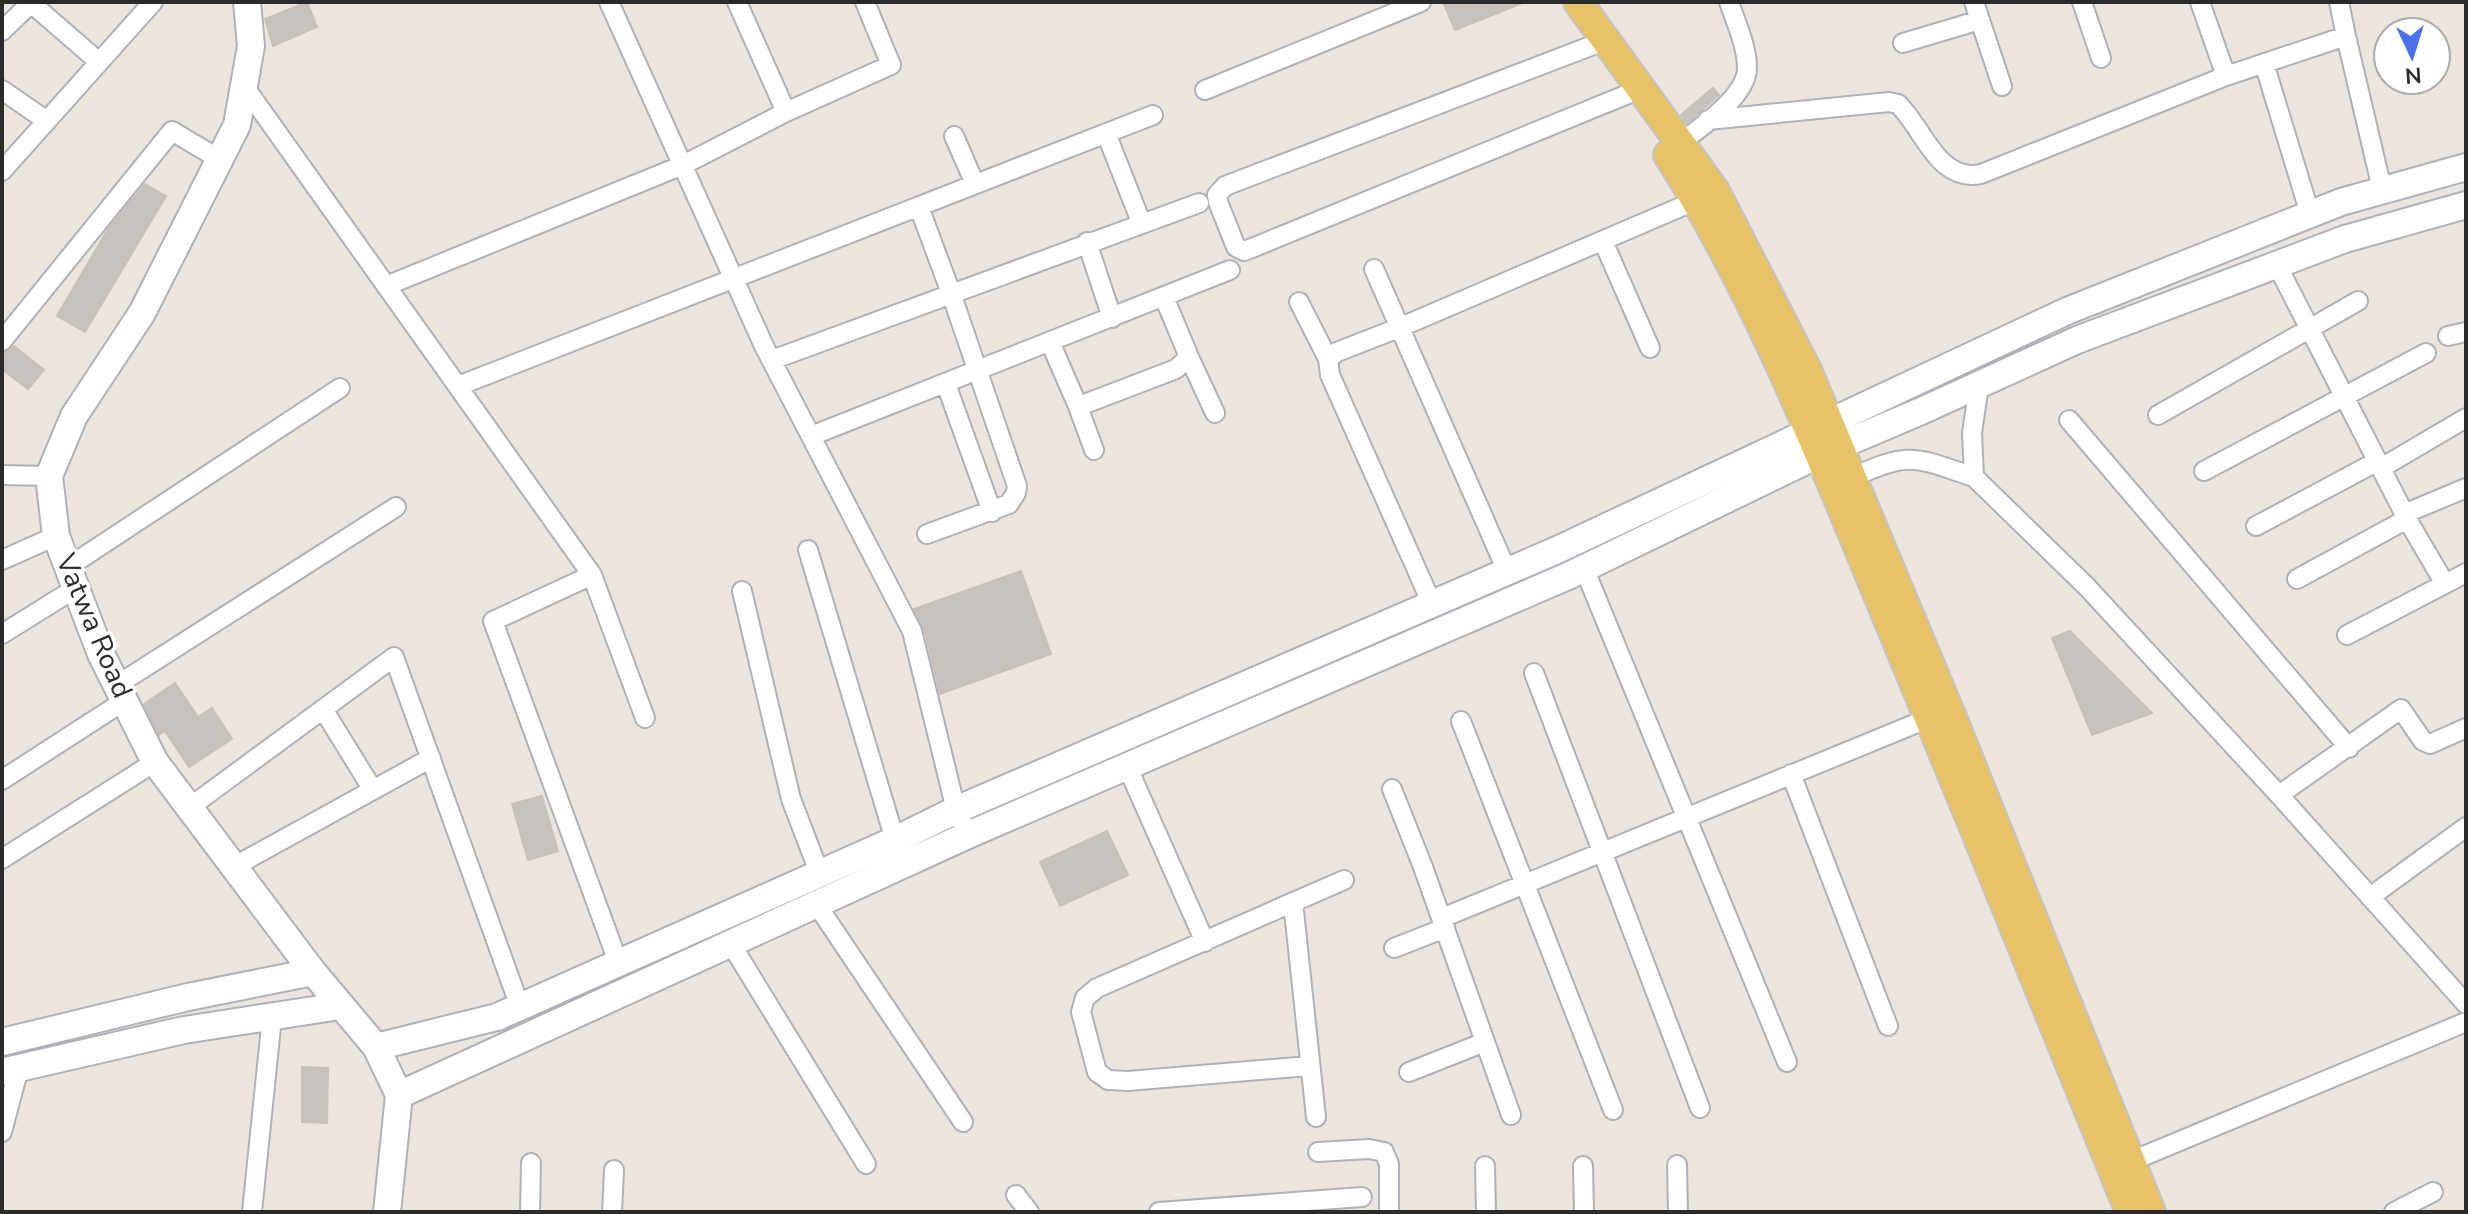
<svg xmlns="http://www.w3.org/2000/svg" width="2468" height="1214" viewBox="0 0 2468 1214" font-family="'Nunito Sans',sans-serif">
	<style>
		.building { fill: #c7c2bd; stroke: #c7c1b8; stroke-width: 2 }
		.lines { fill: none; stroke-linecap: round; stroke-linejoin: round }
		.street-casing { stroke: #aeb1ba; stroke-width: 22 }
		.secondary-casing { stroke: #aeb1ba; stroke-width: 30 }
		.primary-casing { stroke: #c4c4c4; stroke-width: 32 }
		.street { stroke: #fff; stroke-width: 18 }
		.secondary { stroke: #fff; stroke-width: 26 }
		.primary { stroke: #e6c368; stroke-width: 28 }
		.labels { text-anchor: middle; dominant-baseline: central; stroke-width: 7; stroke-linejoin: round; paint-order: stroke }
		.street-label { font-size: 28px; fill: #2b2b2b; stroke: #fff }
	</style>
	<rect width="100%" height="100%" fill="#ece5de"/>
	<path class="building" d="M307 2 317 27 273 46 265 19Z
		M1443 2H1522L1523 3 1455 30Z
		M1713 88 1719 95 1687 123 1681 115Z
		M145 184 166 196 85 332 57 316 108 229Z
		M14 346 44 370 28 389 2 369V353Z
		M1021 571 1051 654 940 694 924 628 914 609Z
		M2070 631 2152 713 2092 735 2052 638Z
		M175 683 198 717 212 708 232 739 189 767 165 731 159 735 144 704Z
		M542 796 558 851 528 860 512 804Z
		M1107 831 1128 875 1060 906 1040 862Z
		M302 1067 328 1068 327 1123 302 1122Z"/>
	<g class="lines">
		<g class="street-casing">
			<path id="street" d="M609 2 764 346 912 631 956 810 968 835
				M737 2 786 112
				M1974 2 2002 86
				M2082 2 2101 58
				M2200 2 2226 76
				M2339 2 2346 36
				M31 3 99 62
				M2 31 32 2
				M1903 43 1980 20
				M1596 44 1225 186 1217 195 1218 202 1236 247 1244 251 1252 248 1628 94
				M2264 63 2310 214
				M244 86 592 575 645 718
				M2 90 47 121
				M1205 90 1421 2
				M1708 120 1889 102 1898 104C1924 129 1938 183 1981 174L2226 76 2346 36 2382 189
				M1106 133 1141 222
				M954 136 975 184
				M1672 149C1694 132 1747 98 1747 68 1747 46 1736 23 1729 2
				M2 171 153 2
				M919 207 951 293 1017 486 1016 493 1009 504 927 534
				M1603 241 1650 348
				M1087 242 1112 318
				M2276 263 2407 519 2445 584
				M1374 269 1507 571
				M386 286 683 165 786 112 891 65 865 2
				M1299 302 1328 359
				M2448 336 2466 332
				M2 341 172 131 219 159
				M1050 342 1077 404 1082 405 1176 369 1189 357 1164 297
				M1189 357 1215 413
				M772 360 1199 203
				M946 384 992 512
				M1979 385 1972 433 1974 477 2087 587 2279 795 2466 1004
				M458 386 1153 115
				M1077 404 1094 450
				M2158 415 2358 301
				M2069 420 2349 748
				M811 436 1230 270
				M2381 468 2466 418
				M2204 471 2426 353
				M2 475 49 476
				M1852 478C1910 450 1916 458 1974 477
				M2404 514 2466 488
				M2256 526 2378 461
				M808 550 895 840
				M2 560 56 536
				M68 567 340 388
				M1584 568 1787 1062
				M592 575 493 621 618 962
				M2297 579 2407 519
				M742 591 791 799 819 872
				M1432 604 1330 375 1328 359 1337 352 1401 327 1697 200
				M2 634 76 588
				M2347 635 2466 573
				M1534 673 1700 1108
				M117 685 396 507
				M323 709 373 790
				M1461 721 1613 1110
				M1127 766 1205 942
				M1791 774 1888 1026
				M2 780 124 701
				M1392 789 1423 867 1511 1115
				M2279 795 2401 709 2423 741 2430 744 2466 728
				M190 807 394 657 520 1007
				M2 859 155 762
				M235 866 431 758
				M2370 897 2466 827
				M1293 902 1316 1117
				M817 905 963 1122
				M1442 918 1939 714
				M731 944 866 1164
				M1394 948 1445 928
				M1309 1066 1128 1081 1108 1080 1097 1072 1081 1012 1085 998 1097 988 1344 880
				M1409 1072 1485 1042
				M2 1132 19 1068
				M1318 1152 1369 1149 1384 1152 1389 1164V1212
				M1677 1165 1678 1212
				M2122 1165 2466 1022
				M1485 1166 1486 1212
				M1583 1166 1584 1212
				M1016 1195 1029 1212
				M252 1212 272 1017
				M530 1212 531 1163
				M612 1212 614 1170
				M1159 1212 1362 1197
				M2394 1212 2433 1192"/>
		</g>
		<g class="secondary-casing">
			<path id="secondary" d="M247 2 251 46 237 125 142 313 74 416 49 476 56 536 101 654 155 762 313 972 376 1047 399 1095 387 1212
				M2 1042 188 997 313 972
				M376 1047 497 1017 895 840 956 810 1557 550 2067 311 2341 202 2466 167
				M2 1072 184 1030 340 1006
				M399 1095 968 835 1568 576 1820 454 1919 412 2077 340 2345 239 2466 205"/>
		</g>
		<g class="primary-casing">
			<path id="primary" d="M1578 2 1715 191 1807 370 1953 720 2151 1212
				M1668 155C1758 296 1819 453 1883 607 1967 808 2048 1010 2130 1212"/>
		</g>
		<use href="#street" class="street"/>
		<use href="#secondary" class="secondary"/>
		<use href="#primary" class="primary"/>
	</g>
	<g class="labels">
		<g class="street-label">
			<text transform="translate(94 626) rotate(67)">Vatwa Road</text>
		</g>
	</g>
	<rect width="2468" height="1214" fill="none" stroke="#2b2b2b" stroke-width="8"/>
	<g transform="translate(2412 56) rotate(176)"><circle r="38" fill="#ffffff" stroke="#aaaaaa" stroke-width="2"/>
	<path d="M0-6L14 30L0 20L-14 30Z" fill="#4a70ed"/>
	<text y="-12" font-size="22" font-weight="bold" text-anchor="middle" fill="#2b2b2b">N</text>
	</g>
</svg>
